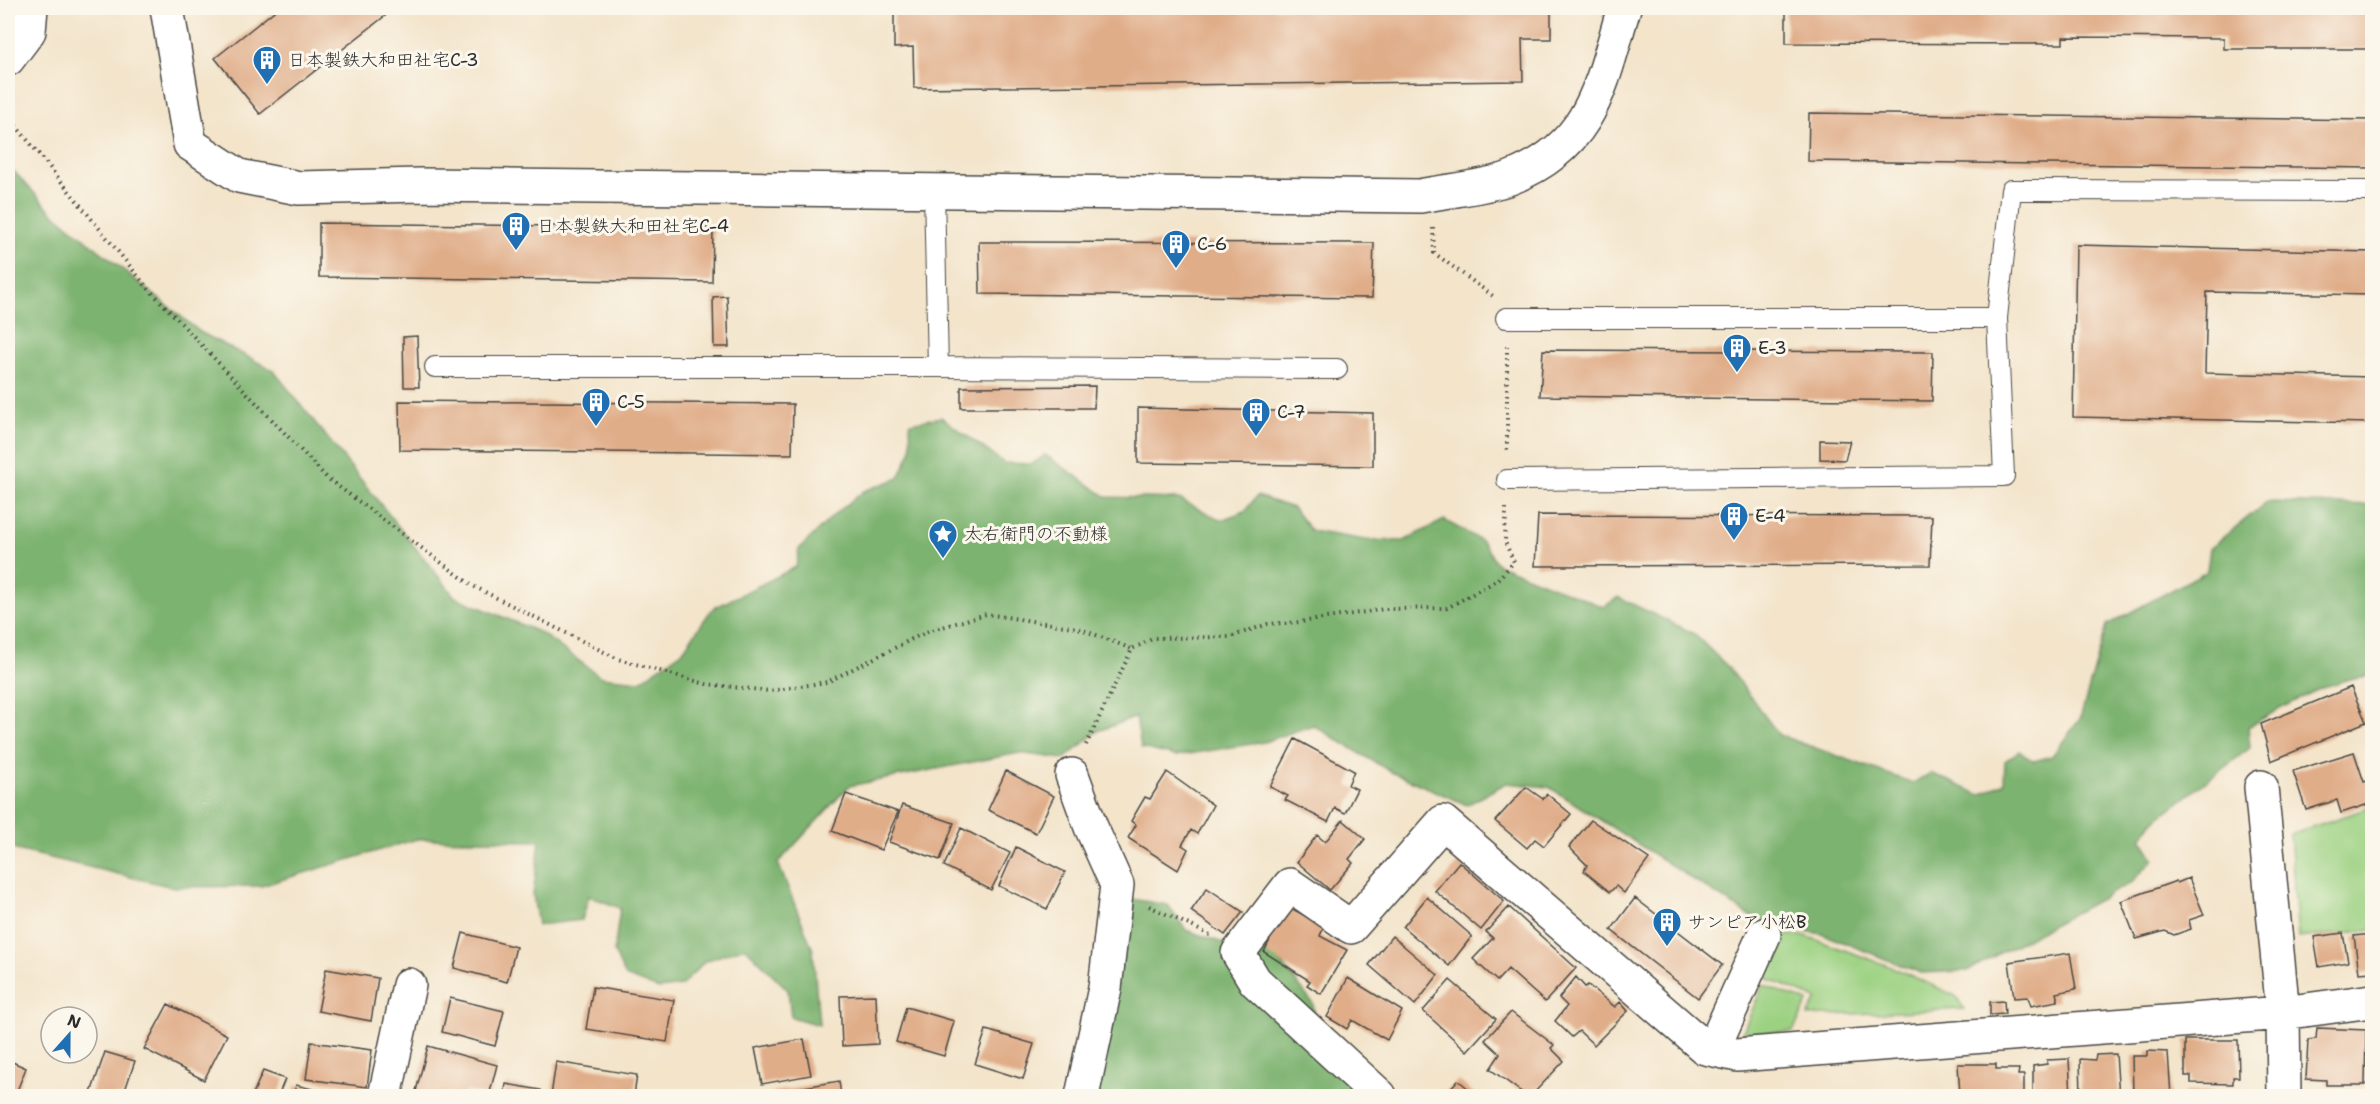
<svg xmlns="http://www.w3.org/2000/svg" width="2380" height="1104" viewBox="0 0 2380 1104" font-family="'Shantell Sans','Klee One',sans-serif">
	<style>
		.green { fill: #9cd182; stroke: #647e56; stroke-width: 1.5 }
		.forest { fill: #7db370; stroke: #546f4e; stroke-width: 1.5 }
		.building { fill: #e0ad89 }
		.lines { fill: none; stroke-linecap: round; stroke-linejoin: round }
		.lane-casing { stroke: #494743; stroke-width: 22 }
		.street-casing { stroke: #494743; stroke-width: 36 }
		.path { stroke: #494743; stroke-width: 4; stroke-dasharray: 1.5 4.5; stroke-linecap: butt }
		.lane { stroke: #fff; stroke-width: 20 }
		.street { stroke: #fff; stroke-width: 33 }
		.labels { text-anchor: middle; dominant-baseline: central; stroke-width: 6; stroke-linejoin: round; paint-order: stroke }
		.poi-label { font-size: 18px; fill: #2b2b2b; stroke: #fbf7ec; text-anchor: start }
	</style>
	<rect width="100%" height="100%" fill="#fbf7ec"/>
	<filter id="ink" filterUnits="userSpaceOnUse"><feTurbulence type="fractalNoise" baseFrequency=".0167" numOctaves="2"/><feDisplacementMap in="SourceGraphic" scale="12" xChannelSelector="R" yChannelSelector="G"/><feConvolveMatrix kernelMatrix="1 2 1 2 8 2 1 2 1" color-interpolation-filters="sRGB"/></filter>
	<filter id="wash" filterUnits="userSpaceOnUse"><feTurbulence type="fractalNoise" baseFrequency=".008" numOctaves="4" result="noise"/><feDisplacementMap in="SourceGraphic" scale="24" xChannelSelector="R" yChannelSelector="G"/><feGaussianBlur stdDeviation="1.35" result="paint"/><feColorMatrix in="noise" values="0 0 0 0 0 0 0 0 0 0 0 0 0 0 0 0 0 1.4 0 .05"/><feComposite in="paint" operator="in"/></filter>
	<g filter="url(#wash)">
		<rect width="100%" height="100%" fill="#f3e4ca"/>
		<path class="green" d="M2372 807V930L2298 938 2290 834Z
			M1784 935 1806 936 1894 968 1956 996 1964 1009 1808 1016 1817 999 1766 978Z
			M1763 985 1808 1002 1793 1031 1742 1034Z"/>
		<path class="forest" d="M8 165 52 212 200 332 273 370 455 597 541 633 601 677 640 681 682 652 712 609 796 567 799 549 836 513 864 491 899 478 911 451 910 423 941 417 1004 463 1032 464 1045 455 1107 497 1179 499 1221 520 1245 511 1257 496 1293 508 1311 531 1366 540 1404 541 1444 520 1482 541 1497 564 1604 607 1618 597 1693 633 1729 668 1779 735 1913 783 1931 773 1980 795 2004 783 2005 761 2019 751 2034 761 2052 756 2080 719 2107 625 2207 571 2210 548 2267 502 2372 505V676C2334 676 2281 708 2248 727L2250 748 2153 822 2141 838 2154 859 2132 882 1967 971 1921 973 1822 934 1761 923 1549 787 1506 783 1467 805 1391 772 1313 725 1264 742 1176 756 1141 748 1136 717 1098 731 1064 759 1019 753 849 786 778 863 813 950 819 1025 791 1017 788 990 745 947 705 961 681 986 658 989 625 976 614 952 620 908 589 896 582 920 538 925 533 895 540 841 417 839 261 886 173 887 8 848Z
			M1131 899 1168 905 1186 930 1226 944 1266 942 1313 1004 1320 1056 1363 1096H1073Z"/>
		<g id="blocks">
			<path class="building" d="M278 8H395L260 114 215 58Z
				M1017 8H1551V39H1522L1523 81 914 88 913 47 894 48V9Z
				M1786 8H2372V49H2224V38L2063 37V44L1786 43Z
				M1809 113 2372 120V168L1808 161Z
				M319 223 713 228 712 282 319 277Z
				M979 242 1374 243 1372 298 980 294Z
				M2076 245 2372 252V295L2207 292 2205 373 2372 377V423L2073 417Z
				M727 296 729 347H714L713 297Z
				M417 336 419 387H404L403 337Z
				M1543 350 1933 352 1932 401 1540 396Z
				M1095 386 1094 408H961V387Z
				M399 401 793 404 792 454 400 450Z
				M1138 408 1373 413V466L1138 463Z
				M1820 440 1850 441 1845 460 1820 459Z
				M1538 515 1932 516 1930 565 1535 566Z
				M2351 687 2366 722 2271 761 2261 724Z
				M1295 739 1354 771 1348 785 1357 789 1345 813 1335 808 1328 822 1285 800 1288 796 1270 787Z
				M2354 752 2364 782 2370 780 2372 803 2341 813 2337 800 2306 810 2293 771Z
				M1006 771 1054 796 1036 833 988 810Z
				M1167 772 1213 805 1197 834 1191 830 1182 845 1188 849 1178 870 1128 838 1136 825 1131 821 1145 797 1150 799Z
				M1526 787 1543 799 1547 794 1571 814 1544 846 1535 839 1527 848 1495 821Z
				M846 794 898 812 881 850 832 831Z
				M902 805 954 823 940 860 889 842Z
				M1343 820 1365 839 1349 859 1353 863 1330 890 1297 862 1317 835 1325 842Z
				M1591 820 1649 859 1624 893 1616 886 1610 892 1584 871 1587 865 1569 847Z
				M961 828 1010 853 991 890 944 866Z
				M1016 847 1065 872 1047 909 999 886Z
				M1459 862 1504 901 1481 930 1435 891Z
				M2189 878 2204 915 2189 920 2191 929 2174 935 2165 931 2136 939 2121 901 2176 881 2177 883Z
				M1207 888 1243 912 1225 935 1191 911Z
				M1427 897 1472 936 1449 966 1403 927Z
				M1635 898 1722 965 1698 998 1611 930Z
				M1289 907 1324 926 1320 936 1347 950 1321 994 1307 985 1310 981 1264 952 1279 922Z
				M1509 907 1576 968 1545 1002 1508 969 1497 981 1473 959 1493 938 1486 932Z
				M463 933 516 947 507 982 454 968Z
				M2343 933 2348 962 2319 967 2314 937Z
				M2372 934V972L2359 973 2354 936Z
				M1392 936 1438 975 1415 1005 1369 965Z
				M2070 953 2076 989 2056 993 2058 1001 2031 1006 2028 997 2014 998 2009 962Z
				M326 969 378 978 371 1021 318 1011Z
				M1576 977 1585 987 1588 985 1615 1007 1620 1002 1628 1011 1594 1045 1579 1031 1572 1037 1555 1021 1567 1006 1559 998Z
				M1348 978 1402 1011 1387 1040 1352 1020 1347 1029 1327 1017Z
				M1450 980 1496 1019 1467 1051 1423 1011Z
				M593 987 674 1000 667 1042 586 1029Z
				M876 995 878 1044 842 1046 840 996Z
				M450 998 504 1011 495 1046 442 1032Z
				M2004 1001 2005 1014 1990 1015V1002Z
				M168 1004 227 1035 204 1080 144 1049Z
				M906 1007 954 1021 944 1056 896 1042Z
				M1511 1012 1554 1045 1551 1048 1564 1061 1531 1096H1527L1490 1069 1500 1054 1485 1040Z
				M2317 1028 2366 1030 2365 1085H2326V1080L2306 1079 2308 1040 2316 1039Z
				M986 1030 1034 1044 1023 1079 975 1064Z
				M804 1039 811 1075 762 1084 755 1048Z
				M2185 1040H2238L2239 1077H2233V1084L2191 1083V1076H2185Z
				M311 1042 372 1050 367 1087 306 1079Z
				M428 1046 497 1065 489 1096 465 1091 464 1096H438L416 1091Z
				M2147 1051 2168 1052 2171 1096H2133L2132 1056H2147Z
				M105 1052 135 1061 123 1096H90Z
				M2116 1054 2119 1096H2081L2080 1059 2095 1060 2096 1055Z
				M2069 1059 2071 1096H2033V1066L2047 1064V1060Z
				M8 1060 26 1068 15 1096H8Z
				M556 1062 637 1075 634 1096H551Z
				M1958 1064H1996V1069H2019L2018 1075H2024V1095L1960 1096Z
				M263 1071 285 1079 278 1096H252Z
				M1458 1080 1477 1096H1443Z
				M839 1081 841 1096H775L774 1092Z
				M506 1084 541 1090 539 1096H504Z
				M296 1085 340 1096H293Z
				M2236 1091V1096H2184V1092Z"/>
		</g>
	</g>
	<g filter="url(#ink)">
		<use href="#blocks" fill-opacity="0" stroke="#494743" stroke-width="1.5"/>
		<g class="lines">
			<g class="lane-casing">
				<path id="lane" d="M1506 318H1997
					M435 367H938L934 191
					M938 367 1337 369
					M1507 480 2004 476 1997 318 2011 190 2372 191"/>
			</g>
			<g class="street-casing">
				<path id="street" d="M167 8 190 144 239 176 299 188 420 185 1420 196C1446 191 1486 187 1510 178 1593 146 1601 84 1624 8
					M8 59 29 31 31 8
					M1072 775 1091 827 1117 885 1105 988 1082 1096
					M2261 787 2283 1013 2284 1096
					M1713 1049 1764 935
					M385 1096 409 985
					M1380 1096 1255 981 1238 953 1290 885 1351 927 1443 822 1705 1048 1737 1055 2283 1013 2372 1001"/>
			</g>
			<path class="path" d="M8 116 146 286 327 478 473 586 618 659 706 684 770 691 827 682 926 632 986 614 1078 628 1132 649
				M1433 228 1434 253 1493 296
				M1507 346V452
				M1086 745 1132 649 1154 638 1230 637 1268 624 1301 622 1385 609 1447 608 1496 581 1514 562 1505 542 1506 508
				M1149 906 1210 935"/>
			<use href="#lane" class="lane"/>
			<use href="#street" class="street"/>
		</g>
	</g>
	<defs>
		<g id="building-pin" transform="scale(1.5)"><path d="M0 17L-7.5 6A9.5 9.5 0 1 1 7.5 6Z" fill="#1f6fb2" stroke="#fbf7ec"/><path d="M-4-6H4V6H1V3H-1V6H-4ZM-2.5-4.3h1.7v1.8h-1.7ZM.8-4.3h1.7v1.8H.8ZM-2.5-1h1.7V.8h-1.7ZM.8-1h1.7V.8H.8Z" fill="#fff"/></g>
		<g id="sight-pin" transform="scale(1.5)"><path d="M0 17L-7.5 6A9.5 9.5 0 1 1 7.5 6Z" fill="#1f6fb2" stroke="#fbf7ec"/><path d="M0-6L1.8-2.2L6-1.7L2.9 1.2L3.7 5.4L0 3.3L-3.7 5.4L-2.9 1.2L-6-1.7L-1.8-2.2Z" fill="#fff"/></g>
	</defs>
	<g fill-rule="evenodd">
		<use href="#building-pin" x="267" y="60"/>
		<use href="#building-pin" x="516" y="226"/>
		<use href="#building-pin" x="1176" y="244"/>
		<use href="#building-pin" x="1737" y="348"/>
		<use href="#building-pin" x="596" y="402"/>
		<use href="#building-pin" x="1256" y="412"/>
		<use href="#building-pin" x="1734" y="516"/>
		<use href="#sight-pin" x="943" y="534"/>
		<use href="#building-pin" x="1667" y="922"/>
	</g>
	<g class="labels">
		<g class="poi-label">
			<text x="288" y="60">日本製鉄大和田社宅C-3</text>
			<text x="537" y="226">日本製鉄大和田社宅C-4</text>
			<text x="1197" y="244">C-6</text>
			<text x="1758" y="348">E-3</text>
			<text x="617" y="402">C-5</text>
			<text x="1277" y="412">C-7</text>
			<text x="1755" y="516">E-4</text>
			<text x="964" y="534">太右衛門の不動様</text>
			<text x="1688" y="922">サンピア小松B</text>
		</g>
	</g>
	<rect width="2380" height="1104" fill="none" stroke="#fbf7ec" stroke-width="30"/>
	<g transform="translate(69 1035) rotate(21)"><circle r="28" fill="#fbf7ec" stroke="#a8a59f" stroke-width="1.5"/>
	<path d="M0-4.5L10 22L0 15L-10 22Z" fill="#1f6fb2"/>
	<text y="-9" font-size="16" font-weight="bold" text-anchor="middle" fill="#2b2b2b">N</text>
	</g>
</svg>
